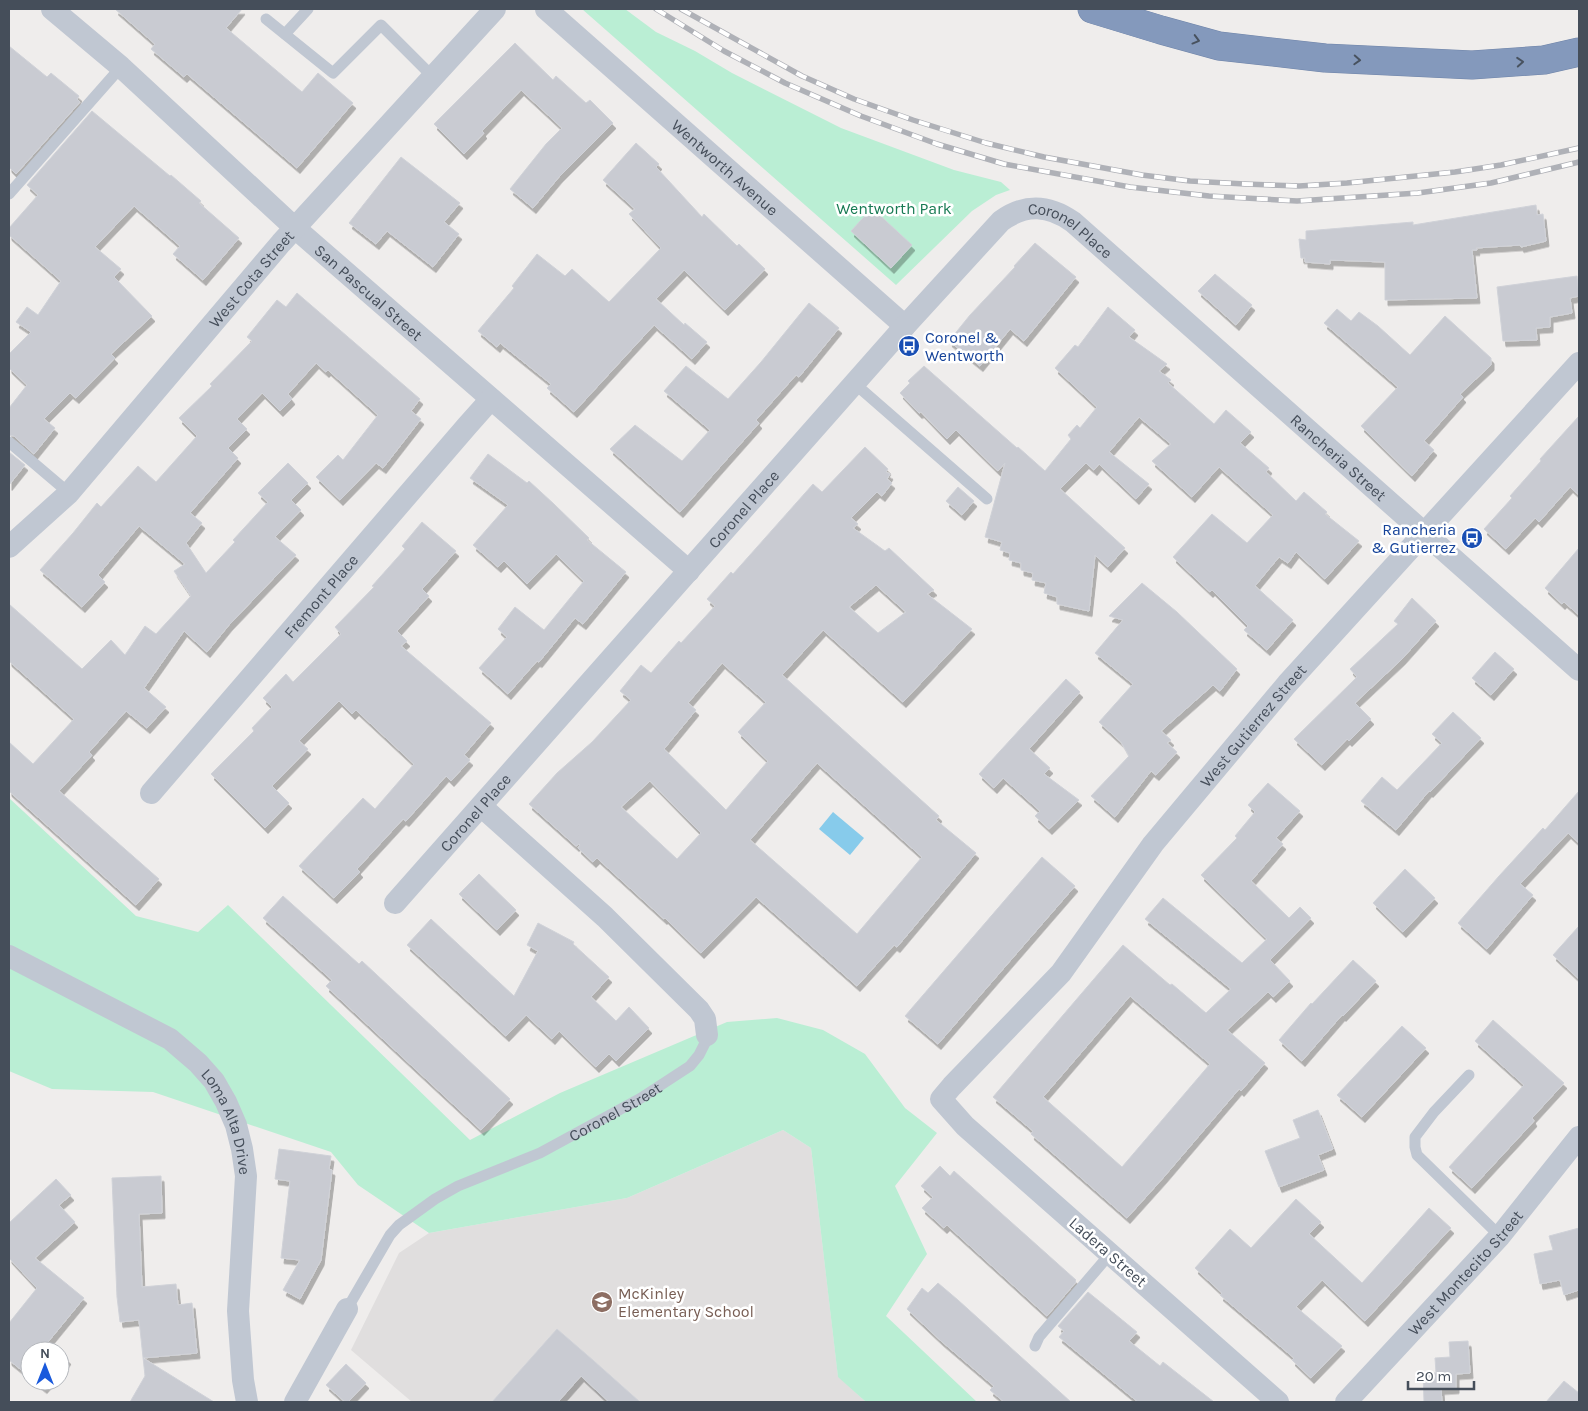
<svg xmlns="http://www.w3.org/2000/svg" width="1588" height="1411" viewBox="0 0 1588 1411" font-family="Karla,sans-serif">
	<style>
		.education { fill: #e0dede }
		.green { fill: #baeed4 }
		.water { fill: #87cbeb }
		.building { fill: #c9cbd2; stroke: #d0d2d8; fill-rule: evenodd; filter: url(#shadow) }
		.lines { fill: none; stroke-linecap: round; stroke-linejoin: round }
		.motorway-casing { stroke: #6f84a8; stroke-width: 29 }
		.service { stroke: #c0c7d2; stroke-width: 11 }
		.minor { stroke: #c0c7d2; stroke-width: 22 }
		.motorway { stroke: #8499bc; stroke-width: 28 }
		.rail-casing { stroke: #afb1b7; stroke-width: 5.5 }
		.rail { stroke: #fff; stroke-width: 4; stroke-dasharray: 11; stroke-linecap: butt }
		.oneway { stroke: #48525f }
		.labels { text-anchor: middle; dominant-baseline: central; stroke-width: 5; stroke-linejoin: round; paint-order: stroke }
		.street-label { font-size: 16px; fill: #454e5a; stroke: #fff }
		.park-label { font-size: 16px; fill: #177a53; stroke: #fff }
		.transit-label { font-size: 16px; fill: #164399; stroke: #fff; text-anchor: start }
		.education-label { font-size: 16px; fill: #785e54; stroke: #fff; text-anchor: start }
	</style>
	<defs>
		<filter id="shadow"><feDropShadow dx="3" dy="5.5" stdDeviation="0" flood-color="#0004"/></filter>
	</defs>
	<rect width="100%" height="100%" fill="#efedec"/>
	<path class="education" d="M783 1130 811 1148 838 1376 866 1402H412L351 1350 399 1253 429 1233 627 1198Z"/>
	<path class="green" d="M582 9H625L656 32 695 51 732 73 841 128 954 170 1001 182 1010 190 996 195 972 211 896 285Z
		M9 798 136 916 198 932 228 905 470 1140 560 1093 727 1022 777 1018 823 1030 865 1054 905 1108 937 1133 895 1186 927 1254 886 1316 977 1402H866L838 1377 811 1148 783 1130 627 1198 429 1233 358 1185 331 1152 153 1092 52 1089 9 1071Z"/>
	<path class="water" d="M833 812 864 838 850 855 819 829Z"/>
	<path class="building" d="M115 9H242L226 28 302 92 318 73 353 103 297 168 187 74 184 77 151 49 155 44Z
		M515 43 553 80 556 76 586 103 590 100 613 123 559 177 533 208 510 189 546 144 562 128 521 90 482 131 484 133 464 154 434 124Z
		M9 46 47 77 51 73 79 96 77 99 80 102 16 174 9 167Z
		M92 111 170 176 171 175 201 201 199 203 239 238 203 280 173 254 180 246 134 206 95 247 121 269 114 277 152 316 111 354 115 358 76 398 70 393 44 419 55 428 34 454 14 436 9 435V408L27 385 9 368V354L31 332 16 322 27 307 38 315 61 281 9 235V228L38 195 27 185Z
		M636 143 659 164 656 167 702 217 704 214 737 246 739 244 765 269 725 310 684 270 656 299 684 325 685 323 707 342 692 359 654 325 574 412 547 388 551 384 500 343 497 347 478 331 514 288 512 286 537 254 565 276 572 269 609 302 661 248 629 214 635 209 603 180Z
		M401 157 460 203 444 222 459 234 433 267 387 231 376 244 349 223Z
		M1536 205 1537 215 1543 214 1546 241 1521 247 1520 245 1476 248 1477 250H1472L1477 298 1385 300V262L1330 260V264L1305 262V258H1301L1299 239 1306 240V231L1413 222V225Z
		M872 208 912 245 891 268 851 231Z
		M1035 243 1076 277 1024 341 1010 329 980 366 949 341 970 315 1015 267 1014 266Z
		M1215 274 1252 305 1236 325 1198 291Z
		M1577 276 1579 296 1570 298 1572 313 1550 317V327L1536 328 1537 340 1503 341 1497 287Z
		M297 293 420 399 411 411 421 419 383 468 376 463 340 500 316 477 338 455 343 460 378 415 328 370 326 372 316 363 288 394 292 399 280 411 262 393 237 419 247 429 228 448 238 458 190 513 202 523 186 543 206 573 235 542 233 540 268 502 258 493 288 463 308 483 291 500 301 510 275 537 296 555 229 625 207 652 184 631 144 688 166 707 147 728 126 711 89 752 92 755 59 791 159 879 136 905 9 791V742L33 764 74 719 9 661V604L82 669 111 640 125 655 145 626 156 634 191 596 174 571 185 564 139 526 98 575 105 582 82 607 40 570 73 533 97 503 101 507 138 466 156 482 197 436 179 418 212 386 210 384 252 341 247 337 277 300 286 307Z
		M809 303 839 328 799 377 796 375 756 420 759 423 680 512 610 449 635 425 682 461 710 430 664 391 686 366 728 399 761 362Z
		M1108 307 1135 330 1129 337 1167 364 1159 371 1171 380 1168 383 1214 424 1226 410 1251 432 1240 443 1269 468 1266 472 1296 501 1304 492 1327 512 1325 514 1359 541 1325 579 1296 552 1288 563 1279 557 1255 586 1293 620 1267 650 1244 630 1248 626 1212 590 1210 592 1173 557 1212 514 1247 543 1273 515 1219 467 1192 497 1152 461 1171 444 1139 417 1109 452 1149 484 1136 499 1099 464 1094 470 1086 463 1060 489 1125 548 1108 567 1095 555 1089 611 1057 604V597L1044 593 1046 583 1032 580 1033 573 1021 570V563L1009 560 1010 553 1000 550 1002 542 985 537 1005 463 998 471 956 430 947 439 921 412 919 413 900 393 910 383 908 381 924 366 1017 448 1018 447 1045 471 1071 439 1068 435 1077 425 1080 428 1097 407 1055 368 1075 345 1078 347Z
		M1337 309 1351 321 1359 312 1378 326 1410 355 1445 316 1491 358V365L1460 394 1463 397 1424 441 1434 450 1412 476 1361 426 1398 387 1324 323Z
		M1579 416V495L1570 487 1539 522 1535 518 1506 549 1484 529 1512 498 1510 496 1541 461 1540 459Z
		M865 447 888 469 886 472 890 474 887 479 892 483 882 496 877 492 851 518 858 524 853 528 885 551 889 548 934 590 927 594 972 629 903 702 823 630 782 675 939 816 936 820 976 853 897 947 894 945 857 986 756 897 701 953 665 918 664 919 597 858 593 862 578 848 580 845 579 844 576 846 529 804 557 773 592 742 631 700 620 691 641 665 651 673 679 641 681 643 715 606 707 599 731 572 733 574 813 484 822 492ZM876 585 906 612 878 633 849 607ZM722 663 766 702 738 732 768 761 726 810 664 749 696 710 688 703ZM817 763 922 857 857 934 750 840ZM650 781 701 833 677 859 621 807Z
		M9 452 25 465 9 485Z
		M488 454 527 483 529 481 554 504 589 538 587 540 626 572 583 624 575 618 539 662 537 661 508 694 479 668 507 637 498 629 515 607 544 630 584 581 556 554 527 584 504 561 498 567 473 545 508 505 470 478Z
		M958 487 974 501 962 515 946 501Z
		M422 522 456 551 422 589 429 596 397 631 407 641 401 646 491 723 464 755 470 760 451 781 446 776 406 821 403 819 357 869 360 872 334 898 299 866 363 798 375 809 414 764 356 710 352 714 339 701 299 741 308 749 272 786 289 803 265 828 211 774 254 731 252 728 272 707 263 698 286 674 293 682 341 634 335 627 374 587 372 586 405 549 402 546Z
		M1579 548V615L1564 602 1562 604 1545 588Z
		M1142 583 1177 612 1237 669 1220 691 1213 685 1161 731 1171 740 1167 743 1177 752 1156 775 1151 771 1115 817 1091 796 1129 756 1121 742 1099 722 1133 684 1095 653 1123 620 1109 616Z
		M1412 598 1436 621 1402 659 1355 703 1371 719 1349 741 1347 739 1322 765 1294 739 1357 677 1350 669 1398 624 1394 621Z
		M1495 652 1514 669 1491 695 1472 678Z
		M1066 679 1080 692 1029 749 1050 768 1044 774 1079 800 1049 829 1035 816 1040 811 1003 778 994 788 979 774Z
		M1453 712 1481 738 1430 792 1429 791 1396 830 1361 801 1382 777 1397 790 1442 743 1432 734Z
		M1268 783 1300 811 1276 838 1283 844 1251 881 1289 918 1300 907 1311 918 1270 960 1290 981 1273 997 1268 992 1227 1030 1265 1063 1241 1091 1239 1089 1163 1178 1127 1218 1031 1134 1033 1131 993 1097 1123 945 1170 985 1172 984 1206 1013 1231 989 1145 919 1163 898 1242 963 1267 939 1201 875 1237 838 1235 836 1255 812 1248 805ZM1130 996 1210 1064 1122 1167 1043 1097Z
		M1579 791V843L1568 833 1520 884 1533 895 1487 949 1458 923 1499 876 1543 828 1545 830Z
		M1042 857 1075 886 938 1044 905 1016Z
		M1405 869 1435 898 1403 932 1373 903Z
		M479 874 516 910 497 930 459 894Z
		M283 896 359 964 362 961 510 1099 481 1130 326 986 332 980 263 918Z
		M431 919 514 996 538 951 527 945 538 923 574 942 573 944 609 977 591 997 616 1021 629 1007 649 1028 616 1061 609 1054 596 1067 559 1031 552 1039 526 1015 506 1036 407 945Z
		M1579 926V979L1553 955Z
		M1353 960 1376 981 1343 1016 1342 1015 1302 1061 1279 1040 1311 1003 1312 1004Z
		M1493 1020 1564 1083 1532 1118 1534 1121 1472 1188 1449 1167 1524 1085 1475 1041Z
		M1402 1026 1426 1048 1362 1117 1337 1095Z
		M1318 1110 1333 1149 1318 1155 1324 1170 1279 1187 1265 1151 1300 1138 1293 1120Z
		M279 1149 331 1156 329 1169 332 1170 321 1260 300 1299 283 1290 300 1260 281 1258 290 1181 275 1179Z
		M940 1166 950 1176 954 1171 1076 1280 1075 1281 1076 1282 1047 1316 947 1225 944 1228 922 1208 933 1197 921 1186Z
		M161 1176 162 1213 139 1214 142 1287 176 1284 178 1305 192 1303 197 1353 143 1358 214 1402H130L145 1376 139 1320 120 1322 117 1297 112 1178Z
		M56 1179 71 1195 59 1205 75 1222 35 1258 84 1298 48 1342 59 1351H30V1377L9 1360V1323L37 1288 9 1258V1223Z
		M1296 1199 1321 1222 1309 1234 1362 1283 1429 1208 1451 1228 1365 1321 1322 1280 1296 1307 1342 1346 1311 1378 1292 1360 1294 1358 1220 1295 1222 1293 1195 1268 1230 1229 1251 1248Z
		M1579 1228V1290L1564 1295 1560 1280 1540 1284 1534 1254 1553 1250 1549 1236Z
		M938 1283 958 1300 1071 1402H1004L990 1390 994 1386 940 1340 907 1309 922 1288 928 1293Z
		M1088 1292 1137 1332 1129 1341 1160 1366 1163 1362 1214 1402H1138L1059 1337 1064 1331 1058 1326Z
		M557 1329 594 1361 640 1402H609L581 1376 558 1402H492Z
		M1468 1341 1470 1373 1456 1374V1388L1441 1389 1442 1402H1424L1423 1373H1436L1435 1358 1450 1357 1449 1342Z
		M60 1352 68 1359 60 1369Z
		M346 1364 366 1383 348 1402H345L326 1385Z
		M35 1381H50L44 1388Z
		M1564 1381 1579 1393V1402H1546Z"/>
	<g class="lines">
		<g class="motorway-casing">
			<path id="motorway" d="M1092 9 1161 30 1219 46 1325 58 1472 65 1544 60 1579 52"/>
		</g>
		<g class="service">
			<path d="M266 19 333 73 381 25 433 77"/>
			<path d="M285 34 308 9"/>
			<path d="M9 194 121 67"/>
			<path d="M854 383 987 499"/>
			<path d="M9 442 69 493"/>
			<path d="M1469 1075 1434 1112 1415 1137V1147L1417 1155 1500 1236"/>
			<path id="s1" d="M347 1309 390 1235 399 1225 435 1199 458 1186 540 1153 641 1098 690 1066 699 1055 705 1043 707 1035"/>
			<path d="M1035 1346 1039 1337 1110 1254"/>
		</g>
		<g class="minor">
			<path id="s2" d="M52 9 121 67 295 228 689 571"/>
			<path id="s3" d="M546 9 905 326"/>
			<path id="s4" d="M9 547 69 493 281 243 495 9"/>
			<path id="s5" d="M151 793 467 426 491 399"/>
			<path d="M481 806 605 917 699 1010 705 1019 707 1035"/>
			<path id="s6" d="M395 903 905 326 1001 221C1026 203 1049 205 1073 222L1579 670"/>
			<path id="s7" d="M9 956 170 1039 198 1063 214 1081 226 1102 236 1125 242 1149 246 1176 238 1311 243 1380 247 1402"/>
			<path d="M295 1402 347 1309"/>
			<path id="s8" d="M1278 1402 965 1126 941 1099 952 1086 1061 973 1153 844 1287 684 1579 363"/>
			<path id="s9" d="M1346 1402 1500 1236 1579 1137"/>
		</g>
		<use href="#motorway" class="motorway"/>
		<g class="rail-casing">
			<path id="rail" d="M656 9 724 51 785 83 861 116 937 144 1004 164 1130 187 1209 196 1297 201 1418 193 1491 183 1579 162
				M681 9 802 76 854 99 913 120 986 143 1044 157 1142 175 1190 181 1245 184 1299 186 1347 183 1455 172 1501 165 1579 148"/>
		</g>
		<use href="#rail" class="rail"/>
	</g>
	<defs><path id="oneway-chevron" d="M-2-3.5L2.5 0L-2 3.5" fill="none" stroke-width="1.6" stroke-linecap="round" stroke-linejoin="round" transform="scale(1.25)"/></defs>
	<g class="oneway">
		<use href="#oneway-chevron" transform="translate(1196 40) rotate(15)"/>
		<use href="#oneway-chevron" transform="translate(1357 60) rotate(3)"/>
		<use href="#oneway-chevron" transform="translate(1520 62) rotate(-4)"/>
	</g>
	<defs>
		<g id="bus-disc" transform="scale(1.125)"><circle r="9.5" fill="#1a4fb4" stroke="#fff"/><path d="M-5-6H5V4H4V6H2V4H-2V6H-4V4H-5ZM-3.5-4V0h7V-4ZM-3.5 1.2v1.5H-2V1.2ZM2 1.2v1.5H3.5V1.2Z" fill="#fff"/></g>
		<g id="school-disc" transform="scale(1.125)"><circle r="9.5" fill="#8d6e63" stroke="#fff"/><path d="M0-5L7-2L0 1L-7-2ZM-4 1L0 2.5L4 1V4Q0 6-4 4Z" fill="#fff"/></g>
	</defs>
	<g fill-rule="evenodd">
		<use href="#bus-disc" x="909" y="346"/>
		<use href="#bus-disc" x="1472" y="538"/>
		<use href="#school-disc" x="602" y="1302"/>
	</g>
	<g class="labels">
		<g class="street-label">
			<text stroke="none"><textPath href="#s3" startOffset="239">Wentworth Avenue</textPath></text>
			<text stroke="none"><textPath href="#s6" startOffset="991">Coronel Place</textPath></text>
			<text stroke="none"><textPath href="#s4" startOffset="362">West Cota Street</textPath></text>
			<text stroke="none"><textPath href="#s2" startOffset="425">San Pascual Street</textPath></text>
			<text stroke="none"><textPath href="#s6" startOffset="1345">Rancheria Street</textPath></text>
			<text stroke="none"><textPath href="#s6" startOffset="526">Coronel Place</textPath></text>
			<text stroke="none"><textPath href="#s5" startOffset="260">Fremont Place</textPath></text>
			<text stroke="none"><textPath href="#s8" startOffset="941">West Gutierrez Street</textPath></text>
			<text stroke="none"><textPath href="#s6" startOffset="121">Coronel Place</textPath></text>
			<text stroke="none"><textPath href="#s1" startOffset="344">Coronel Street</textPath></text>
			<text stroke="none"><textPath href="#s7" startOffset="285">Loma Alta Drive</textPath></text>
			<text transform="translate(1108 1252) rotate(41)">Ladera Street</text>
			<text stroke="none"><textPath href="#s9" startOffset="176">West Montecito Street</textPath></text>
		</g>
		<g class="park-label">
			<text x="894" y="208">Wentworth Park</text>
		</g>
		<g class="transit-label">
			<text x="925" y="337">Coronel &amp;<tspan x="925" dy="18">Wentworth</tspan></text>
			<text x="1456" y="529" text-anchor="end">Rancheria<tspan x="1456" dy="18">&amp; Gutierrez</tspan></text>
		</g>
		<g class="education-label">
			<text x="618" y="1293">McKinley<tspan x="618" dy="18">Elementary School</tspan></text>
		</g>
	</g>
	<rect width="1588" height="1411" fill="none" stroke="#454e5a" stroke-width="20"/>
	<g transform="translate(45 1366)"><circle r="24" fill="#ffffff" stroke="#b5b8bd"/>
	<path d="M0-4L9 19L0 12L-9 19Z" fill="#1959dc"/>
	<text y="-8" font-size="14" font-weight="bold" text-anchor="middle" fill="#454e5a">N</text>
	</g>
	<path d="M1408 1381v8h66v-8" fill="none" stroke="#454e5a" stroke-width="2.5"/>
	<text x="1416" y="1381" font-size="15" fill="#454e5a" stroke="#ffffff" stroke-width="4" paint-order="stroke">20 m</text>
</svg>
